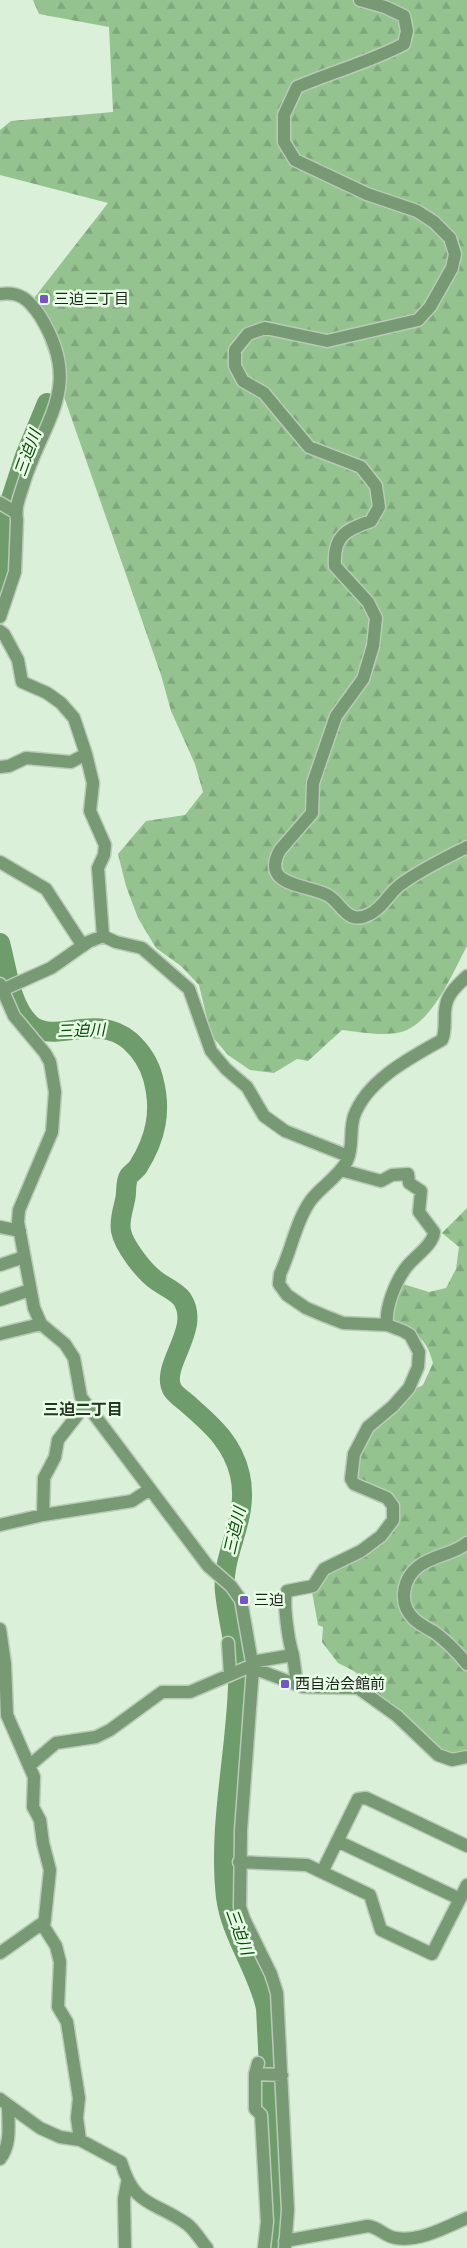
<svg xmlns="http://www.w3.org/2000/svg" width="467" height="2248" viewBox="0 0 467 2248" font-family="Spectral,'Noto Sans JP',serif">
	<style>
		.forest { fill: url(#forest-firs) }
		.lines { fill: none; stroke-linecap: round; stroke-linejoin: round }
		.river { stroke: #6f9c6b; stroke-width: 20 }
		.minor-casing { stroke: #b8cbb6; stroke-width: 15 }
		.minor { stroke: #779974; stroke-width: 12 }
		.poi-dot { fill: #7652cc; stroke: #e7fde5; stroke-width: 2 }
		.labels { text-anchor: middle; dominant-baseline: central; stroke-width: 5; stroke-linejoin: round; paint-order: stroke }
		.poi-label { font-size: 15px; fill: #1b231a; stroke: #e7fde5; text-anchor: start }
		.water-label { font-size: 16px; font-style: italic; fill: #054b05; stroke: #e7fde5 }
		.neighbourhood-label { font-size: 16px; font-weight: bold; fill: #243522; stroke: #e7fde5 }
	</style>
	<defs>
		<pattern id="forest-firs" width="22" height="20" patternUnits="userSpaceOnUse" patternTransform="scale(1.25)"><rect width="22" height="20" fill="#94c390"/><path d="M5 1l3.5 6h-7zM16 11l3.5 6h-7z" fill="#7fa77c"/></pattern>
	</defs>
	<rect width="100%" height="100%" fill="#daf0d8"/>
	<path class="forest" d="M33 0H467V946C453 972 435 1017 407 1030 388 1038 361 1032 342 1030L308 1061 297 1059 274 1073 250 1070 228 1055 211 1035 199 985 181 966 156 948 138 918 126 886 118 854 146 821 185 815 203 792 195 764 171 711 161 675 31 302 108 203 0 175V130L11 121 113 112 109 27 39 14Z
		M467 1208V1753L458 1755 441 1751 354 1671 338 1663 322 1642 323 1627 318 1625 312 1592 321 1578 397 1520 368 1486 357 1478C355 1434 390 1422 413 1390L423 1385 433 1363C426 1336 414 1332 390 1320L393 1305 403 1284 429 1292 446 1288 456 1269 459 1247 442 1233Z"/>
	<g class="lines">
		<path class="river" d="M0 591 7 572 6 514 25 456 47 403
			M0 943C7 968 10 1005 30 1024 54 1046 94 1011 130 1041 141 1051 149 1063 153 1078 162 1111 156 1138 138 1167 136 1170 132 1172 129 1176 125 1182 127 1193 125 1200 123 1210 119 1220 121 1231 124 1246 144 1272 157 1281 165 1287 176 1291 182 1299 202 1329 160 1365 172 1389 175 1395 185 1401 190 1406 213 1426 233 1444 240 1475 250 1520 221 1551 225 1592 228 1623 238 1653 238 1685 236 1755 218 1827 226 1897 231 1936 257 1968 266 2008L274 2167 275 2214 272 2248"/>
		<g class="minor-casing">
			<path id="minor" d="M360 0 385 7 404 16 407 31 404 44C370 62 332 72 297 87L284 115V142L295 160 367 194 417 211 434 222 450 238 455 254 452 268 430 307 418 320 327 341 265 328 248 334 235 350V366L243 381 264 393 309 447 361 467 376 486 379 507 371 521C345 530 333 536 335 566L368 602 376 618 373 646 363 679 336 716 313 783 312 813 280 850C259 888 310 884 329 896 343 905 347 926 370 914 383 908 389 893 400 885 420 870 445 858 467 847
				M0 294C20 291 29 300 40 316 85 389 42 420 23 486 19 498 15 508 17 520L15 572 0 617
				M0 503 15 512
				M0 631 4 634 18 660 22 682 47 693 61 703 74 718 86 754 93 783 90 811 105 845 104 855 98 868 103 936 116 942 142 948 189 989 211 1051 226 1069 247 1087 264 1116 285 1131 348 1156
				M0 767 9 766 26 758 71 762 86 754
				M0 862 46 889 83 946
				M0 984 14 1016 45 1053 50 1062 55 1092 52 1132 19 1210 18 1222 34 1308 41 1324 65 1344 74 1358 81 1397 208 1566 231 1586 241 1600 253 1668 241 1830 240 1907 244 1919 271 1974 277 1993 288 2210 285 2248
				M2 990 51 968 88 942 103 936
				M341 1170 381 1181 392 1175 408 1174 409 1183 421 1191 419 1212 434 1232C433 1246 413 1257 405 1269 395 1283 385 1308 387 1325
				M0 1227 20 1231
				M0 1265 24 1257
				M0 1300 30 1290
				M0 1334 41 1324
				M43 1515 132 1501 150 1489
				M0 1525 43 1515 44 1478 55 1457 58 1440 86 1404
				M467 1543C454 1554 434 1555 419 1566 402 1579 398 1604 414 1619 420 1625 427 1628 434 1632 445 1640 458 1653 467 1664
				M0 1629 5 1664 7 1715 34 1777 33 1807 40 1820 43 1843 50 1870 44 1927 56 1946 60 1962 58 2007 67 2022 79 2098 77 2118 80 2140
				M228 1643 230 1674
				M293 1655 297 1685
				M252 1662 293 1655C289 1643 282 1601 287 1591L313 1586 324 1569 361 1551 381 1536 393 1520V1506L387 1498 354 1484 351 1479 354 1454 368 1427 393 1406 409 1388 418 1367 419 1352 410 1335 403 1331 387 1325 343 1323 325 1316 306 1308 287 1295 279 1284 280 1274C291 1251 296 1221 311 1200 322 1186 338 1177 347 1161 354 1146 349 1131 354 1116 367 1080 410 1058 442 1040 447 1029 443 1016 446 1005 448 993 459 984 467 976
				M29 1766 56 1743 96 1737 110 1730 162 1692H190L246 1668H253L303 1687 358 1688 397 1716 438 1755 452 1760 467 1757
				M337 1841 460 1899
				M239 1862 307 1865 370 1895 381 1930 432 1954 467 1885
				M322 1872 358 1799 366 1798 467 1846
				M0 1953 44 1922
				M258 2063 255 2074V2109L261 2115 267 2222 264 2248
				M255 2074 282 2075
				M0 2099 40 2128 60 2137 80 2140 121 2162C135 2208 153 2200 187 2224 194 2229 201 2241 207 2248
				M0 2159C12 2144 8 2123 8 2105
				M285 2241 368 2226C379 2227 385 2237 396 2238 420 2242 446 2227 467 2218
				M125 2248 124 2199 127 2183"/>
		</g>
		<use href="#minor" class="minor"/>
	</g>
	<g class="poi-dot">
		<rect x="39" y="294" width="10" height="10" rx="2.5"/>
		<rect x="239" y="1595" width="10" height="10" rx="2.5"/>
		<rect x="280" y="1679" width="10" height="10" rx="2.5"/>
	</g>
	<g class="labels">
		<g class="poi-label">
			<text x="54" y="299">三迫三丁目</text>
			<text x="254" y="1600">三迫</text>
			<text x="295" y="1684">西自治会館前</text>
		</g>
		<g class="water-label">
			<text transform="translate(28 453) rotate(-70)">三迫川</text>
			<text transform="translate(81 1031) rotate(-2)">三迫川</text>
			<text transform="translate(235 1531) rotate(-77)">三迫川</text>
			<text transform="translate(239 1932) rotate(70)">三迫川</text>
		</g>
		<g class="neighbourhood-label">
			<text x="83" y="1410">三迫二丁目</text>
		</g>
	</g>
</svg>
